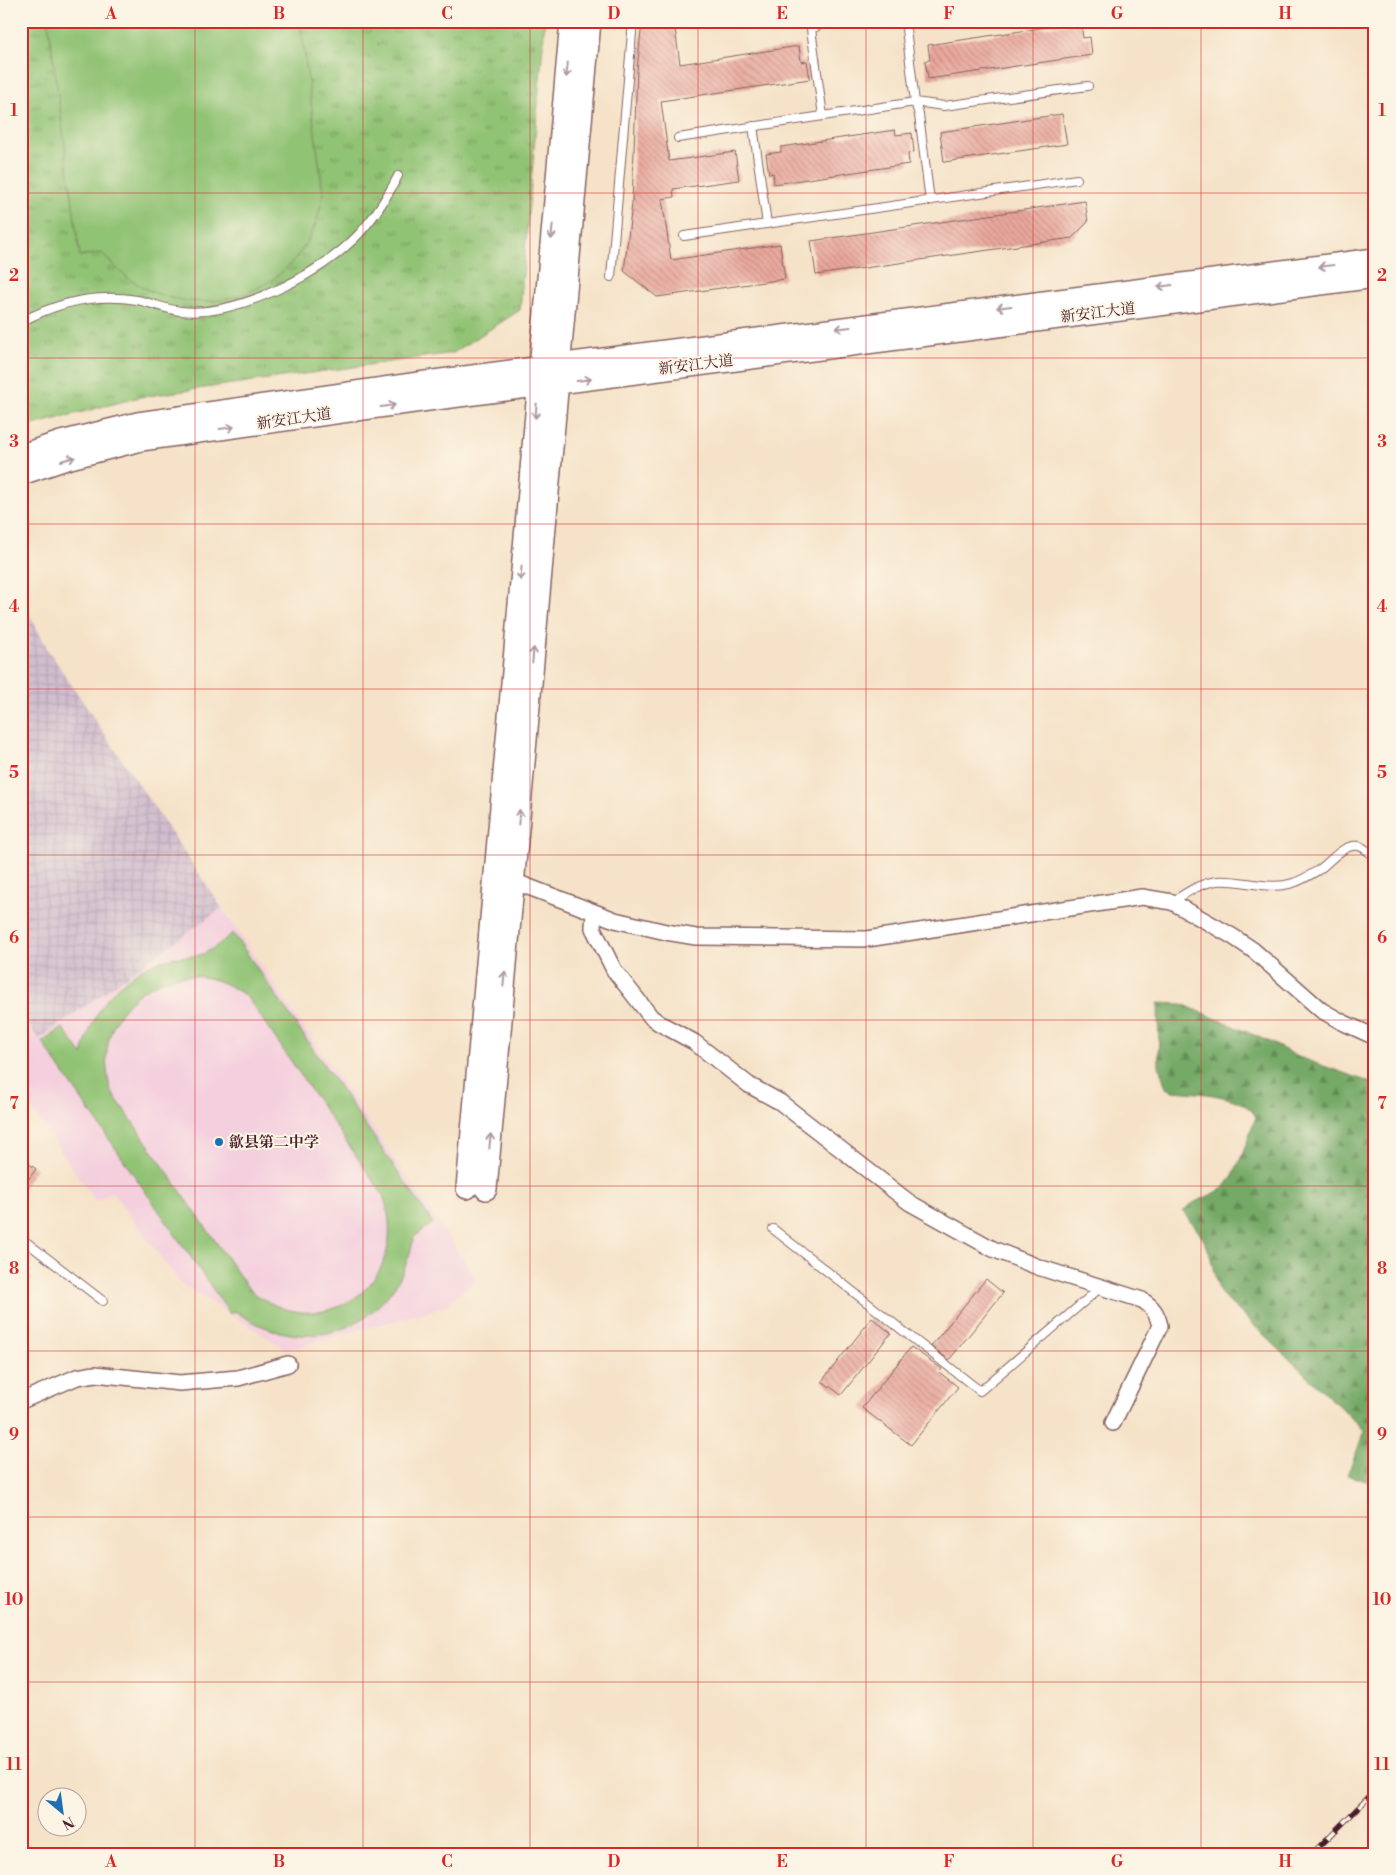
<svg xmlns="http://www.w3.org/2000/svg" width="1396" height="1875" viewBox="0 0 1396 1875" font-family="'Libre Bodoni','Noto Serif SC',serif">
	<style>
		.built { fill: #f4cfde }
		.industrial { fill: url(#industrial-grid) }
		.forest { fill: url(#forest-firs); stroke: #5f6448 }
		.park { fill: url(#park-tufts); stroke: #6e7150 }
		.pitch { fill: #91c374; stroke: #6e7150; fill-rule: evenodd }
		.building { fill: url(#building-back-hatch) }
		.lines { fill: none; stroke-linecap: round; stroke-linejoin: round }
		.lane-casing { stroke: #866362; stroke-width: 10 }
		.street-casing { stroke: #866362; stroke-width: 18 }
		.secondary-casing { stroke: #866362; stroke-width: 24 }
		.lane { stroke: #fff; stroke-width: 8 }
		.street { stroke: #fff; stroke-width: 15 }
		.secondary { stroke: #fff; stroke-width: 21 }
		.rail-casing { stroke: #4a1f2b; stroke-width: 5.5 }
		.rail { stroke: #fcf5e5; stroke-width: 4; stroke-dasharray: 11; stroke-linecap: butt }
		.oneway { stroke: #ae9aa0 }
		.grid { fill: none; stroke: #d62828; stroke-width: 1; stroke-opacity: 0.55 }
		.poi-dot { fill: #1f6fb2; stroke: #fcf5e5; stroke-width: 2 }
		.labels { text-anchor: middle; dominant-baseline: central; stroke-width: 4; stroke-linejoin: round; paint-order: stroke }
		.street-label { font-size: 15px; fill: #4a1f2b; stroke: #fcf5e5 }
		.poi-label { font-size: 15px; font-weight: bold; fill: #4a1f2b; stroke: #fcf5e5; text-anchor: start }
		.neatline { fill: none; stroke: #d62828; stroke-width: 2 }
		.grid-label { font-size: 16px; text-anchor: middle; font-weight: bold; fill: #d62828 }
	</style>
	<defs>
		<pattern id="industrial-grid" width="8" height="8" patternUnits="userSpaceOnUse" patternTransform="scale(1.25)"><rect width="8" height="8" fill="#d0bdce"/><path d="M0 4h8M4 0v8" fill="none" stroke="#b4a2b1"/></pattern>
		<pattern id="forest-firs" width="22" height="20" patternUnits="userSpaceOnUse" patternTransform="scale(1.25)"><rect width="22" height="20" fill="#74a966"/><path d="M5 1l3.5 6h-7zM16 11l3.5 6h-7z" fill="#618954"/></pattern>
		<pattern id="park-tufts" width="24" height="20" patternUnits="userSpaceOnUse" patternTransform="scale(1.25)"><rect width="24" height="20" fill="#91c374"/><path d="M3 7l-1-3M5 7V3M7 7l1-3M15 17l-1-3M17 17v-4M19 17l1-3" fill="none" stroke="#789e5f"/></pattern>
		<pattern id="building-back-hatch" width="6" height="6" patternUnits="userSpaceOnUse" patternTransform="scale(1.25)"><rect width="6" height="6" fill="#eaa89d"/><path d="M-1 5l2 2M0 0l6 6M5-1l2 2" fill="none" stroke="#c08880"/></pattern>
	</defs>
	<rect width="100%" height="100%" fill="#fcf5e5"/>
	<filter id="ink" filterUnits="userSpaceOnUse"><feTurbulence type="fractalNoise" baseFrequency=".02" numOctaves="2"/><feDisplacementMap in="SourceGraphic" scale="10" xChannelSelector="R" yChannelSelector="G"/><feConvolveMatrix kernelMatrix="1 2 1 2 8 2 1 2 1" color-interpolation-filters="sRGB"/></filter>
	<filter id="wash" filterUnits="userSpaceOnUse"><feTurbulence type="fractalNoise" baseFrequency=".0096" numOctaves="4" result="noise"/><feDisplacementMap in="SourceGraphic" scale="20" xChannelSelector="R" yChannelSelector="G"/><feGaussianBlur stdDeviation="1.12" result="paint"/><feColorMatrix in="noise" values="0 0 0 0 0 0 0 0 0 0 0 0 0 0 0 0 0 1.4 0 .05"/><feComposite in="paint" operator="in"/></filter>
	<g filter="url(#wash)">
		<rect width="100%" height="100%" fill="#f5e2c8"/>
		<path class="built" d="M222 908 477 1279 444 1307 287 1350 180 1283 112 1191 96 1202 21 1094V1016L39 1039Z"/>
		<path class="industrial" d="M21 598 48 650 222 908 39 1039 21 1016Z"/>
		<path class="forest" d="M1158 1003 1182 1004 1270 1042 1298 1057 1375 1084V1484L1347 1475 1365 1431 1222 1295C1214 1282 1214 1267 1209 1252 1204 1237 1193 1224 1183 1211 1195 1198 1216 1196 1226 1185 1238 1172 1249 1135 1256 1117 1245 1094 1196 1093 1173 1091L1166 1088 1159 1066Z"/>
		<path class="park" d="M21 21H545L520 310 453 353 140 397 21 428Z"/>
		<path class="pitch" d="M48 21H300L323 192C320 215 313 236 298 255 258 307 179 317 127 277 117 270 110 262 102 253L80 256Z
			M233 933 433 1223 414 1237C397 1326 310 1364 235 1311L230 1314 42 1042 63 1028 82 1055C94 1006 120 971 171 958 180 956 198 957 205 953 215 948 224 940 233 933ZM180 976C206 975 226 981 247 997L383 1195C415 1284 320 1350 248 1288L111 1091C95 1034 123 988 180 976Z"/>
		<g id="blocks">
			<path class="building" d="M642 21H674L680 64 799 46 801 62 807 61 810 79 661 101 669 161 735 152 739 180 673 189 674 197 662 199 671 260 780 244 785 279 657 297 624 271 632 204 637 70Z
				M1081 22 1083 38 1090 37 1092 55 928 79 925 61 930 60 928 45Z
				M1062 114 1067 144 944 162 940 132Z
				M895 130 896 135 912 133 914 152 908 153 909 164 774 184 773 173 769 174 766 154 781 152V147Z
				M1085 201 1088 222 1072 238 816 275 811 241Z
				M21 1158 36 1169 21 1190Z
				M986 1279 1003 1293 949 1360 931 1346Z
				M872 1318 891 1333 841 1395 822 1381Z
				M911 1347 942 1369 939 1372 958 1387 911 1445 862 1408Z"/>
		</g>
	</g>
	<g filter="url(#ink)">
		<use href="#blocks" fill-opacity="0" stroke="#866362" stroke-width="1"/>
		<g class="lines">
			<g class="lane-casing">
				<path id="lane" d="M905 21 915 102 919 115 930 201
					M823 116 811 29 820 25 825 21
					M753 126 767 224
					M678 138 915 102 944 106 1088 86
					M684 236 1077 179
					M611 277 633 21
					M21 322C58 302 95 293 137 300 152 303 168 310 181 311 236 317 317 276 355 238 373 220 386 199 398 176
					M1172 902C1186 893 1200 883 1217 881 1242 879 1269 891 1293 883 1303 880 1312 874 1320 869 1331 861 1344 843 1359 846 1365 848 1370 853 1375 857
					M773 1229 980 1391 1101 1287
					M21 1238 103 1301"/>
			</g>
			<g class="street-casing">
				<path id="street" d="M513 881 615 920 666 932 696 937 867 939 1142 897 1172 902 1232 936 1253 950 1321 1010 1342 1022 1375 1037
					M594 912 593 928 614 970 651 1017 659 1023 694 1042 749 1085 780 1102 910 1203 993 1249 1038 1267 1142 1300C1153 1307 1157 1313 1160 1326L1113 1423
					M21 1401 77 1377 95 1374 180 1383 238 1378 288 1364"/>
			</g>
			<g class="secondary-casing">
				<path id="secondary" d="M21 455 61 442 138 423 426 382 1375 259
					M21 474 66 459 141 440 428 400 1375 277
					M467 1188 571 21
					M486 1189 590 21"/>
			</g>
			<use href="#lane" class="lane"/>
			<use href="#street" class="street"/>
			<use href="#secondary" class="secondary"/>
			<g class="rail-casing">
				<path id="rail" d="M1312 1854 1375 1791"/>
			</g>
			<use href="#rail" class="rail"/>
		</g>
		<defs><path id="oneway-shaft" d="M-6 0H5M1.5-3L5.5 0L1.5 3" fill="none" stroke-width="1.6" stroke-linecap="round" stroke-linejoin="round" transform="scale(1.25)"/></defs>
		<g class="oneway">
			<use href="#oneway-shaft" transform="translate(567 70) rotate(96)"/>
			<use href="#oneway-shaft" transform="translate(552 232) rotate(95)"/>
			<use href="#oneway-shaft" transform="translate(1326 266) rotate(173)"/>
			<use href="#oneway-shaft" transform="translate(1165 286) rotate(173)"/>
			<use href="#oneway-shaft" transform="translate(1004 307) rotate(173)"/>
			<use href="#oneway-shaft" transform="translate(843 328) rotate(173)"/>
			<use href="#oneway-shaft" transform="translate(584 380) rotate(-7)"/>
			<use href="#oneway-shaft" transform="translate(388 406) rotate(-8)"/>
			<use href="#oneway-shaft" transform="translate(536 411) rotate(95)"/>
			<use href="#oneway-shaft" transform="translate(227 428) rotate(-8)"/>
			<use href="#oneway-shaft" transform="translate(68 459) rotate(-16)"/>
			<use href="#oneway-shaft" transform="translate(521 573) rotate(95)"/>
			<use href="#oneway-shaft" transform="translate(533 655) rotate(-85)"/>
			<use href="#oneway-shaft" transform="translate(519 817) rotate(-85)"/>
			<use href="#oneway-shaft" transform="translate(504 979) rotate(-85)"/>
			<use href="#oneway-shaft" transform="translate(490 1141) rotate(-85)"/>
		</g>
	</g>
	<path class="grid" d="M195 21V1854M363 21V1854M530 21V1854M698 21V1854M866 21V1854M1033 21V1854M1201 21V1854M21 193H1375M21 358H1375M21 524H1375M21 689H1375M21 855H1375M21 1020H1375M21 1186H1375M21 1351H1375M21 1517H1375M21 1682H1375"/>
	<circle class="poi-dot" cx="219" cy="1142" r="5"/>
	<g class="labels">
		<g class="street-label">
			<text transform="translate(1098 313) rotate(-7)">新安江大道</text>
			<text transform="translate(696 365) rotate(-7)">新安江大道</text>
			<text transform="translate(294 419) rotate(-8)">新安江大道</text>
		</g>
		<g class="poi-label">
			<text x="229" y="1142">歙县第二中学</text>
		</g>
	</g>
	<rect width="1396" height="1875" fill="none" stroke="#fcf5e5" stroke-width="55"/>
	<g transform="translate(62 1812) rotate(151)"><circle r="24" fill="#fcf5e5" stroke="#b59f9b"/>
	<path d="M0-4L9 19L0 12L-9 19Z" fill="#1f6fb2"/>
	<text y="-8" font-size="14" font-weight="bold" text-anchor="middle" fill="#4a1f2b">N</text>
	</g>
	<rect x="28" y="28" width="1340" height="1820" class="neatline"/>
	<g class="grid-label">
		<text x="111" y="19">A</text>
		<text x="279" y="19">B</text>
		<text x="447" y="19">C</text>
		<text x="614" y="19">D</text>
		<text x="782" y="19">E</text>
		<text x="949" y="19">F</text>
		<text x="1117" y="19">G</text>
		<text x="1285" y="19">H</text>
		<text x="14" y="116">1</text>
		<text x="1382" y="116">1</text>
		<text x="14" y="281">2</text>
		<text x="1382" y="281">2</text>
		<text x="14" y="447">3</text>
		<text x="1382" y="447">3</text>
		<text x="14" y="612">4</text>
		<text x="1382" y="612">4</text>
		<text x="14" y="778">5</text>
		<text x="1382" y="778">5</text>
		<text x="14" y="943">6</text>
		<text x="1382" y="943">6</text>
		<text x="14" y="1109">7</text>
		<text x="1382" y="1109">7</text>
		<text x="14" y="1274">8</text>
		<text x="1382" y="1274">8</text>
		<text x="14" y="1440">9</text>
		<text x="1382" y="1440">9</text>
		<text x="14" y="1605">10</text>
		<text x="1382" y="1605">10</text>
		<text x="14" y="1770">11</text>
		<text x="1382" y="1770">11</text>
		<text x="111" y="1867">A</text>
		<text x="279" y="1867">B</text>
		<text x="447" y="1867">C</text>
		<text x="614" y="1867">D</text>
		<text x="782" y="1867">E</text>
		<text x="949" y="1867">F</text>
		<text x="1117" y="1867">G</text>
		<text x="1285" y="1867">H</text>
	</g>
</svg>
